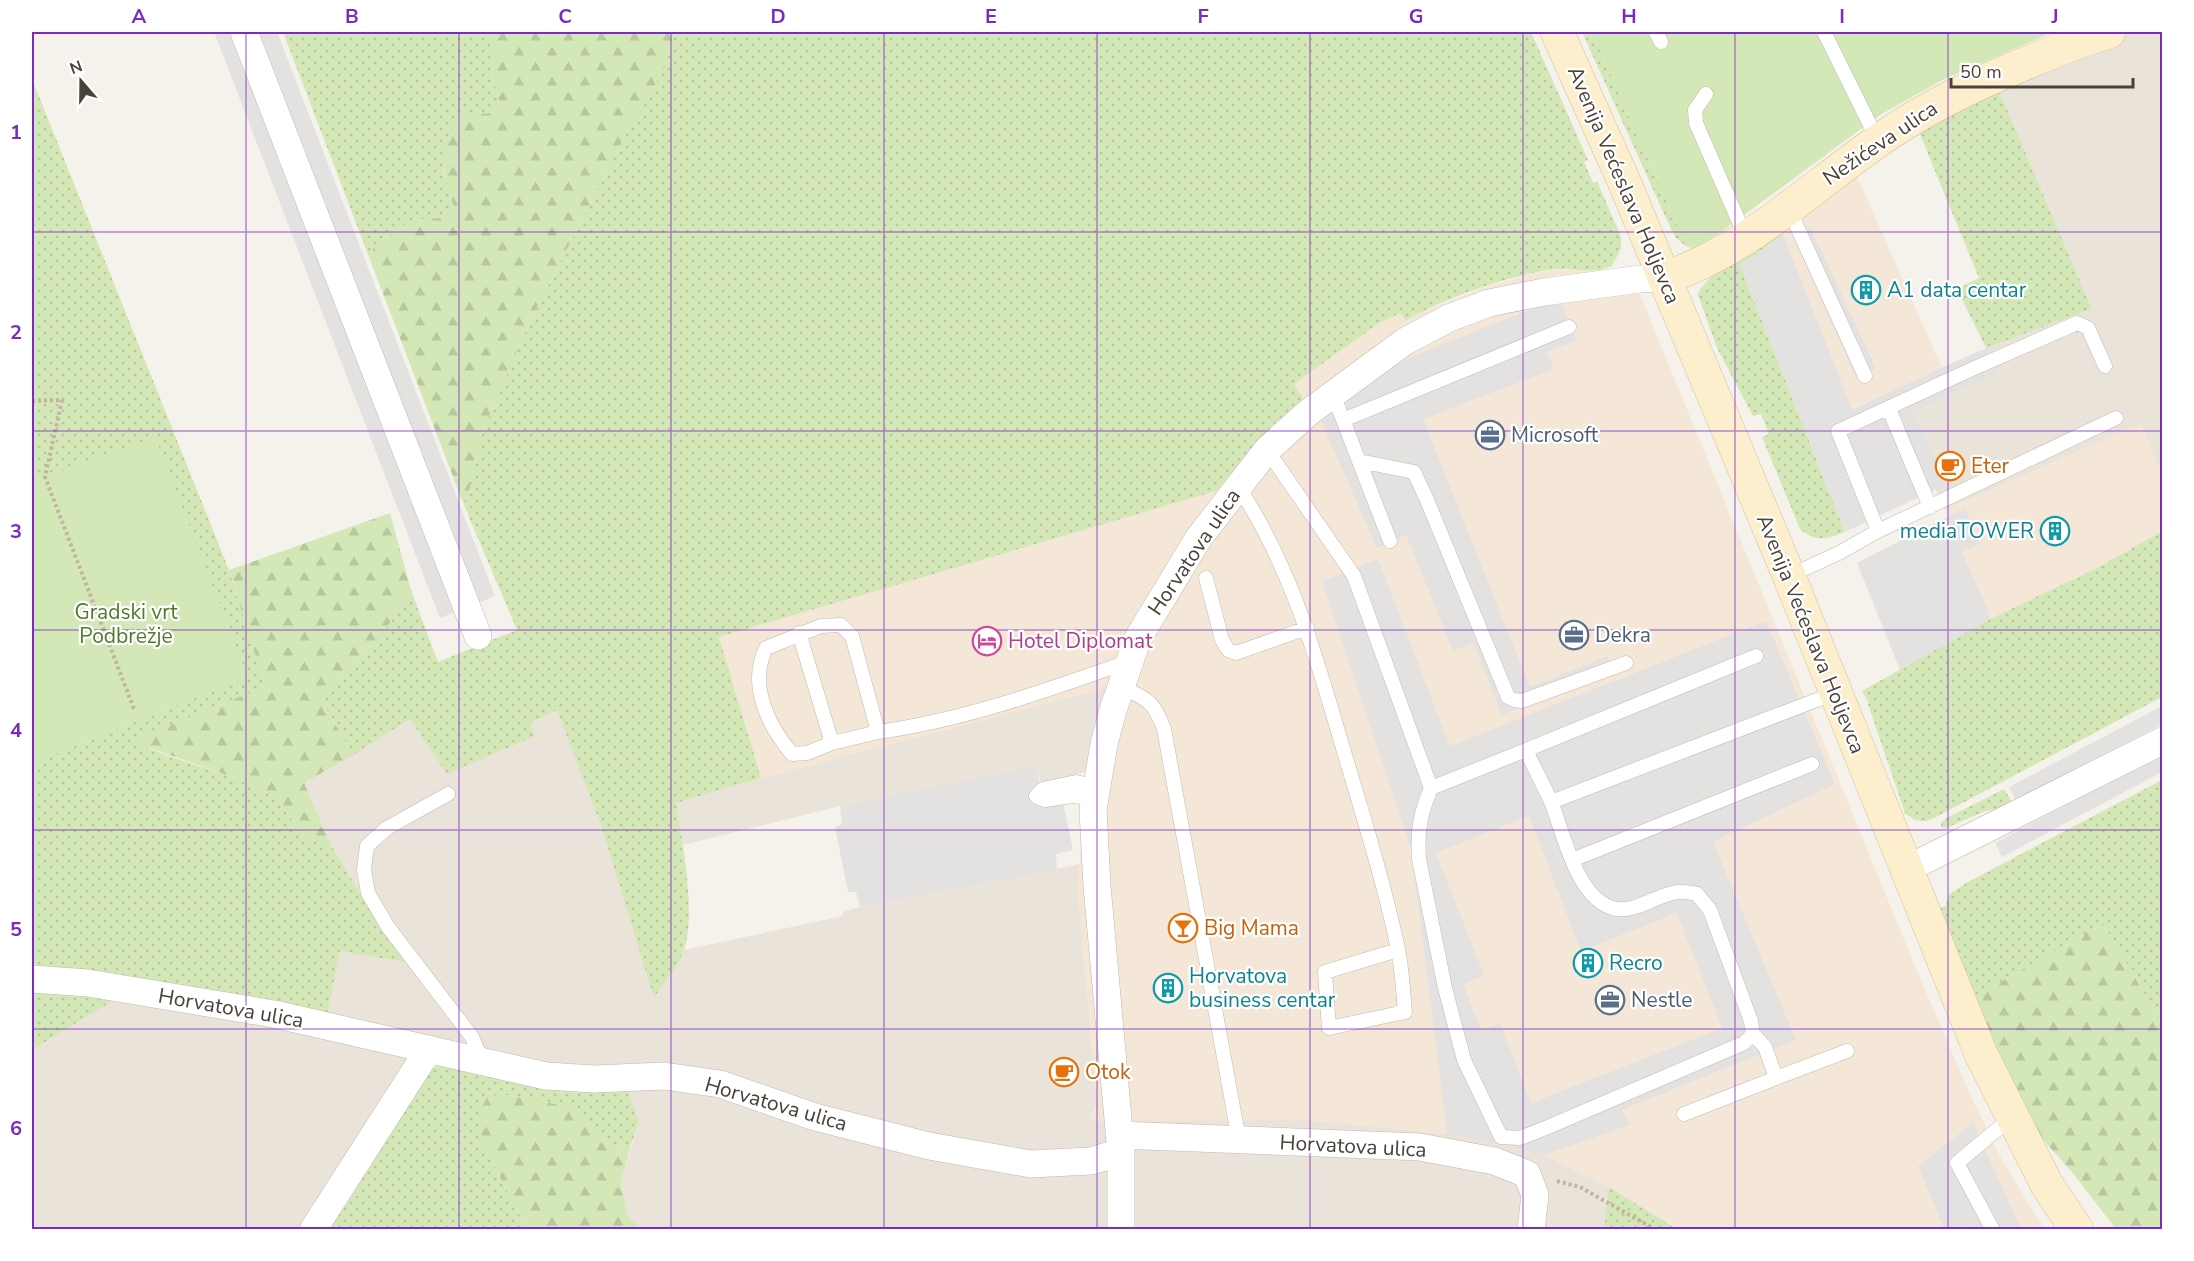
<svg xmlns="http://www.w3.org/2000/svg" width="2194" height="1261" viewBox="0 0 2194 1261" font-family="'Nunito Sans',sans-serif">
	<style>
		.residential { fill: #e9e3da }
		.commercial { fill: #f5e7d8 }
		.grass { fill: url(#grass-dots) }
		.forest { fill: url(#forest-firs) }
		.garden { fill: #d4e7b7 }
		.parking { fill: #e4e2e0; fill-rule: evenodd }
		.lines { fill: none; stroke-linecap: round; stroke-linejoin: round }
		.lane-casing { stroke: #c0b9ae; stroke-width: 15 }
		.street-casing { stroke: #c0b9ae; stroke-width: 28 }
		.secondary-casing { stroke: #d3c19d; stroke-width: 34 }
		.path { stroke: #c2b4a0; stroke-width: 4; stroke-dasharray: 3 3; stroke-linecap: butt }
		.lane { stroke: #fff; stroke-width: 14 }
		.street { stroke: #fff; stroke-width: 27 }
		.secondary { stroke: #fdeece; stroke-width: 33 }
		.grid { fill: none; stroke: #7b2cbf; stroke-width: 1.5; stroke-opacity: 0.55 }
		.labels { text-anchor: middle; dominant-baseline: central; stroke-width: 4.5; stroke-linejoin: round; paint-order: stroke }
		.street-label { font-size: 21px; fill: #494239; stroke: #fff }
		.culture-label { font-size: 21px; fill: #0d838f; stroke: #fff; text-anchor: start }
		.service-label { font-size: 21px; fill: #4e5e75; stroke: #fff; text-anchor: start }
		.food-label { font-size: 21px; fill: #c56008; stroke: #fff; text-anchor: start }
		.park-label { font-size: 21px; fill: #507a2e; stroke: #fff }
		.hotel-label { font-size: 21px; fill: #b23c85; stroke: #fff; text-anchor: start }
		.neatline { fill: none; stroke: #7b2cbf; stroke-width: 2 }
		.grid-label { font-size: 20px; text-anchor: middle; font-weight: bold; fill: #7b2cbf }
	</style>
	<defs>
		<pattern id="grass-dots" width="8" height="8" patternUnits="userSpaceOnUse" patternTransform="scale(1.5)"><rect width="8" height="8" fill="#d4e7b7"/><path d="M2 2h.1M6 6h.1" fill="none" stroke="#b8c79e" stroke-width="1.8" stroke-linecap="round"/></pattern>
		<pattern id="forest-firs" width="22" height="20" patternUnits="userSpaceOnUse" patternTransform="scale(1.5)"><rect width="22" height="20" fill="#d4e7b7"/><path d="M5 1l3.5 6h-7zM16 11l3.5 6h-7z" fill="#b8c79e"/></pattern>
	</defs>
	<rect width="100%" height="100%" fill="#f5f2ec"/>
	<path class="residential" d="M2093 32H2162V476L2141 424 1945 510 1890 391 1986 348 2092 309 1997 86Z
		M1109 687 1087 770 1082 773 1041 783 1036 768 840 806 683 845 676 803 761 778Z
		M557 709 601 825 655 997 684 950 843 916V912L860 907 1080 864 1078 896 1097 1103 1090 1120H1309L1447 1134 1544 1155 1609 1187 1604 1230 641 1229 627 1215 621 1181 639 1122 584 1072 419 1041 301 1229 32 1230V1050L119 997 326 1020 340 950 408 963 368 906 332 847 304 783 410 719 535 736 530 723Z"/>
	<path class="commercial" d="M1855 172 1942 368 1851 409 1780 229Z
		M1559 269 1597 272 1639 292 1915 966 1970 1094 2000 1156 2044 1229H1677L1609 1187 1544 1155 1447 1134 1309 1120 1090 1121 1097 1103 1078 896 1083 792 1108 688 761 778 719 637 855 596 1248 454 1272 426 1303 398 1293 384 1379 323 1400 313 1407 321 1419 313 1482 288 1530 274Z
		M2141 424 2162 476V531L2097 568 1990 619 1945 510Z"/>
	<path class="grass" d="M283 32H493L490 37 493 78 500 105 492 113 464 115 443 170 454 207 440 218 413 220 375 245 369 257Z
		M676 32H1531L1588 160 1584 162 1593 183 1597 181 1621 237V249L1612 266C1589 275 1580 268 1558 269 1519 272 1439 299 1406 321L1400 313 1379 323 1294 384 1303 398 1272 426 1216 491 719 637 761 778 676 803C682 841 698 920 682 955 675 970 663 984 654 998L601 825 557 710 530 723 535 736 447 774 410 719 353 755 321 700 387 627 411 590 438 662 517 630 463 503 468 496 482 432 530 321 619 147 664 69Z
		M1582 32H1592L1687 247 1676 238 1670 227Z
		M32 79 229 570 265 687 131 741 166 755 243 781 275 797 304 836 332 847 368 906 409 963 340 951 326 1020 32 970V763L248 677 45 477 32 482Z
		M1997 86 2092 309 1986 348 1957 289 1979 278 1917 127Z
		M1780 229 1783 235 1740 265 1845 532C1826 539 1817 543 1800 529L1762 437 1769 434 1761 414 1753 416 1717 348 1698 295C1701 277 1762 241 1780 229Z
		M2162 531V697L1932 819 1925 821 1915 820 1905 813 1868 704 1869 703 1862 691 1990 619 2097 568Z
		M2162 780V1023L2103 924 1974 997 1937 909 1946 906 1949 894 1968 882Z
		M2004 789 2014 805 1983 812 1946 828 1941 827V823L1945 819Z
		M32 986 119 997 32 1050Z
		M440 1065 626 1088 639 1122 631 1145 610 1146 592 1131 577 1108 501 1094 482 1142 527 1229 318 1230 424 1072Z
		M1609 1187 1677 1229H1604Z"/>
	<path class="forest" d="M493 32H676L664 69 619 147 530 321 482 432 468 496 463 503 369 257 375 245 413 220 440 218 454 207C443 170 432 147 464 115L492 113 500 105 493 78 490 37Z
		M390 513 411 590 387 627 321 700 353 755 304 783 332 847 304 836 275 797 243 781 130 741 265 687 229 570Z
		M2103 924 2162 1023V1229H2116L2071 1171 2036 1132 2025 1111 1974 997Z
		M501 1094 577 1108 592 1131 610 1146 631 1145 621 1181 627 1215 641 1229H527L482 1142V1108L487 1097Z"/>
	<path class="garden" d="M1592 32H2053L1944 79 1880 115 1721 232 1695 248 1687 247Z
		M155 437 248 677 32 763V482Z"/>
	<path class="parking" d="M214 32H233L457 611 440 618Z
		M257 32H277L495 596 478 603Z
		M1810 227 1876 368 1855 376 1794 238Z
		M1783 235 1852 409 1986 348 1997 373 1913 412 1947 484 1845 532 1740 265Z
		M1561 302 1577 341 1547 352 1554 369 1423 419 1530 687 1607 656 1614 672 1502 715 1473 643 1453 651 1406 535 1377 548 1321 421 1353 390 1384 368 1541 305Z
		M1965 508 1980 544 1962 552 1989 612 1990 619 1900 670 1857 563Z
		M1378 559 1450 746 1766 621 1835 784 1713 842 1796 1040 1622 1110 1630 1125 1544 1155 1447 1134 1411 849 1322 581ZM1529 816 1581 951 1677 913 1722 1028 1531 1103 1500 1023 1481 1030 1463 984 1484 975 1436 853Z
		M2162 706V724L2016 801 2009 787Z
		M2162 754V772L2002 857 1995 843Z
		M1036 767 1039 782 1063 803 1073 850 1056 854 1057 869 860 907 856 892H848L835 827 842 824 840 806Z
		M1973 1123 2016 1217 2023 1229H1944L1918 1166Z"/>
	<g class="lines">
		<g class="lane-casing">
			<path id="lane" d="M1656 32 1661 42
				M1824 32 1878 141
				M1706 94 1695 110 1696 123 1746 238
				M1788 207 1865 376
				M1333 394 1390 541
				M1889 409 1930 507
				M1343 420 1569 327
				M1267 450 1354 576 1431 788 1526 750C1534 768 1544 786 1552 804 1564 835 1578 903 1617 909 1637 912 1658 894 1678 892 1684 891 1691 893 1697 894L1710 910 1751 1021 1753 1034 1744 1043 1548 1127 1520 1138 1501 1137 1464 1060 1445 988 1419 859C1417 830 1420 815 1431 788
				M1359 461 1414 472 1427 500 1508 697 1514 700 1522 701 1626 663
				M1238 486C1293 570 1317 660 1345 755 1364 819 1384 883 1398 949 1402 969 1403 991 1405 1012L1329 1028 1325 972 1398 950
				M1878 531 1838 431 1970 370 2077 323 2088 328 2105 366
				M1789 576 1839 553 1878 531 2116 418
				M1206 578 1222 640 1228 650 1236 653 1307 628
				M799 633 832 743
				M1120 686C1147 700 1153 699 1164 729L1239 1140
				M878 732 832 743 807 753 792 754C768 725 748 685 766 648L821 626 841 625 852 636 878 732C964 720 1048 690 1130 661
				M1526 750 1756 656
				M448 794 387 828 367 846 364 870 368 893 388 927 472 1037 482 1061
				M1095 798 1072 796 1045 800 1036 796 1043 789 1076 782 1097 787
				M1551 802 1835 693
				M1572 860 1812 764
				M1776 1078 1847 1051
				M1684 1114 1776 1078 1765 1047 1753 1034
				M1993 1230 1957 1163 2011 1118"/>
		</g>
		<g class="street-casing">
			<path id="street" d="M244 32 478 636
				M1905 870 2162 741
				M32 979 88 983 274 1014 546 1076 594 1079 664 1076 720 1084 815 1117 929 1146 1031 1164 1091 1161 1121 1152
				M1119 1135 1420 1147 1494 1161 1527 1174 1535 1195 1531 1230
				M313 1230 429 1049
				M1121 1230V1152L1097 886 1093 810 1104 744 1113 710 1138 638 1198 539 1267 450 1309 412 1404 342 1449 318 1489 303 1544 292 1640 279 1664 278"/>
		</g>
		<g class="secondary-casing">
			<path id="secondary" d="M1557 32 1626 186 1789 576 1981 1054 2047 1185 2077 1230
				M1664 278C1746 251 1809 189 1878 141 1927 106 1981 81 2036 59 2060 49 2084 39 2109 32"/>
		</g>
		<path class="path" d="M32 401 62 400 45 477 134 709
			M1557 1181 1580 1187 1656 1230"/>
		<use href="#lane" class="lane"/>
		<use href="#street" class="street"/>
		<use href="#secondary" class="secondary"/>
	</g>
	<path class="grid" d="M246 32V1230M459 32V1230M671 32V1230M884 32V1230M1097 32V1230M1310 32V1230M1523 32V1230M1735 32V1230M1948 32V1230M32 232H2162M32 431H2162M32 630H2162M32 830H2162M32 1029H2162"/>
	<defs>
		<g id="building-ring" transform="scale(1.5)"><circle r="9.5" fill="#fff" stroke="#0f9aa8" stroke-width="1.5"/><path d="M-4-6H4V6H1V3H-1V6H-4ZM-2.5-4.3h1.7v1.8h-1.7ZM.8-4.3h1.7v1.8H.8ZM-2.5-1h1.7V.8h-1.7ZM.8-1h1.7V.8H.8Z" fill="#0f9aa8"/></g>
		<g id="office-ring" transform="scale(1.5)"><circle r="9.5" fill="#fff" stroke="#5c6f8a" stroke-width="1.5"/><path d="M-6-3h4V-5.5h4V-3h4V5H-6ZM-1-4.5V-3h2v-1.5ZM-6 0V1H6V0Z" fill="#5c6f8a"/></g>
		<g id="cafe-ring" transform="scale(1.5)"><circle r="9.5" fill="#fff" stroke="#e8710a" stroke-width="1.5"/><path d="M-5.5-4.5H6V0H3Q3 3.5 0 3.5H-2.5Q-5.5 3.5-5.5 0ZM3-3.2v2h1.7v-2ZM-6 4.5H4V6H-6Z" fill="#e8710a"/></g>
		<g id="hotel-ring" transform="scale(1.5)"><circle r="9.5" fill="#fff" stroke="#d1479c" stroke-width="1.5"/><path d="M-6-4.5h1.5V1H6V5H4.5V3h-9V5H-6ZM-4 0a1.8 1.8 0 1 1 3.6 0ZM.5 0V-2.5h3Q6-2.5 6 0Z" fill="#d1479c"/></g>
		<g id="bar-ring" transform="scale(1.5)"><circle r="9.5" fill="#fff" stroke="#e8710a" stroke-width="1.5"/><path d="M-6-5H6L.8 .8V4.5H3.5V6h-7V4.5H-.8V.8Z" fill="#e8710a"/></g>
	</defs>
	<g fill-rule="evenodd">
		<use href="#building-ring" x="1866" y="290"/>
		<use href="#office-ring" x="1490" y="435"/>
		<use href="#cafe-ring" x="1950" y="466"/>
		<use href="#building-ring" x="2055" y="531"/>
		<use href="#office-ring" x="1574" y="635"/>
		<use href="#hotel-ring" x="987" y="641"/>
		<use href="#bar-ring" x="1183" y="928"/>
		<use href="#building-ring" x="1588" y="963"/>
		<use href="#building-ring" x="1168" y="988"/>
		<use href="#office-ring" x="1610" y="1000"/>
		<use href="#cafe-ring" x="1064" y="1072"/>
	</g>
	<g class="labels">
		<g class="street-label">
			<text transform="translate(1880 143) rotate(-34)">Nežićeva ulica</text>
			<text transform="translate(1624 185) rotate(67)">Avenija Većeslava Holjevca</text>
			<text transform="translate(1194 552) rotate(-56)">Horvatova ulica</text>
			<text transform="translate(1811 634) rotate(68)">Avenija Većeslava Holjevca</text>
			<text transform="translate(231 1008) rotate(10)">Horvatova ulica</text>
			<text transform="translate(776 1104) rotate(16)">Horvatova ulica</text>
			<text transform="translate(1353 1146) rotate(3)">Horvatova ulica</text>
		</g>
		<g class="culture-label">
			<text x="1887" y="290">A1 data centar</text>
			<text x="2034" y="531" text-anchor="end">mediaTOWER</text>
			<text x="1609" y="963">Recro</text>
			<text x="1189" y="976">Horvatova<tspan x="1189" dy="24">business centar</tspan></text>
		</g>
		<g class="service-label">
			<text x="1511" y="435">Microsoft</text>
			<text x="1595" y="635">Dekra</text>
			<text x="1631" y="1000">Nestle</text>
		</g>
		<g class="food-label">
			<text x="1971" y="466">Eter</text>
			<text x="1204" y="928">Big Mama</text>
			<text x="1085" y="1072">Otok</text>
		</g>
		<g class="park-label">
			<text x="126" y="612">Gradski vrt<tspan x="126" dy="24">Podbrežje</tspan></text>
		</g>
		<g class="hotel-label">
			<text x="1008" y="641">Hotel Diplomat</text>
		</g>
	</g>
	<rect width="2194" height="1261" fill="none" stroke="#ffffff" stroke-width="66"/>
	<g transform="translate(81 81) rotate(340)" stroke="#ffffff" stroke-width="4.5" paint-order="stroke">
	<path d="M0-4.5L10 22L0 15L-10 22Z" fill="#494239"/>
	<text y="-9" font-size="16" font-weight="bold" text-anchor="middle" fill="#494239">N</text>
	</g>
	<path d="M1951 78v9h182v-9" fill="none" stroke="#494239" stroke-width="3"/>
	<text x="1960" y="78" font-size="18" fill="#494239" stroke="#ffffff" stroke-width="4.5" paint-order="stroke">50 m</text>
	<rect x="33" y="33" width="2128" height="1195" class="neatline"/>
	<g class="grid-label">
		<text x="139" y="23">A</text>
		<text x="352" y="23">B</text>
		<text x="565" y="23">C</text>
		<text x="778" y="23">D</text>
		<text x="991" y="23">E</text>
		<text x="1203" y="23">F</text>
		<text x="1416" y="23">G</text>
		<text x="1629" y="23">H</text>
		<text x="1842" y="23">I</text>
		<text x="2055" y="23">J</text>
		<text x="16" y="139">1</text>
		<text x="16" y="339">2</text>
		<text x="16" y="538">3</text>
		<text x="16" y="737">4</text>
		<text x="16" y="936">5</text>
		<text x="16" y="1135">6</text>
	</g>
</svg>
